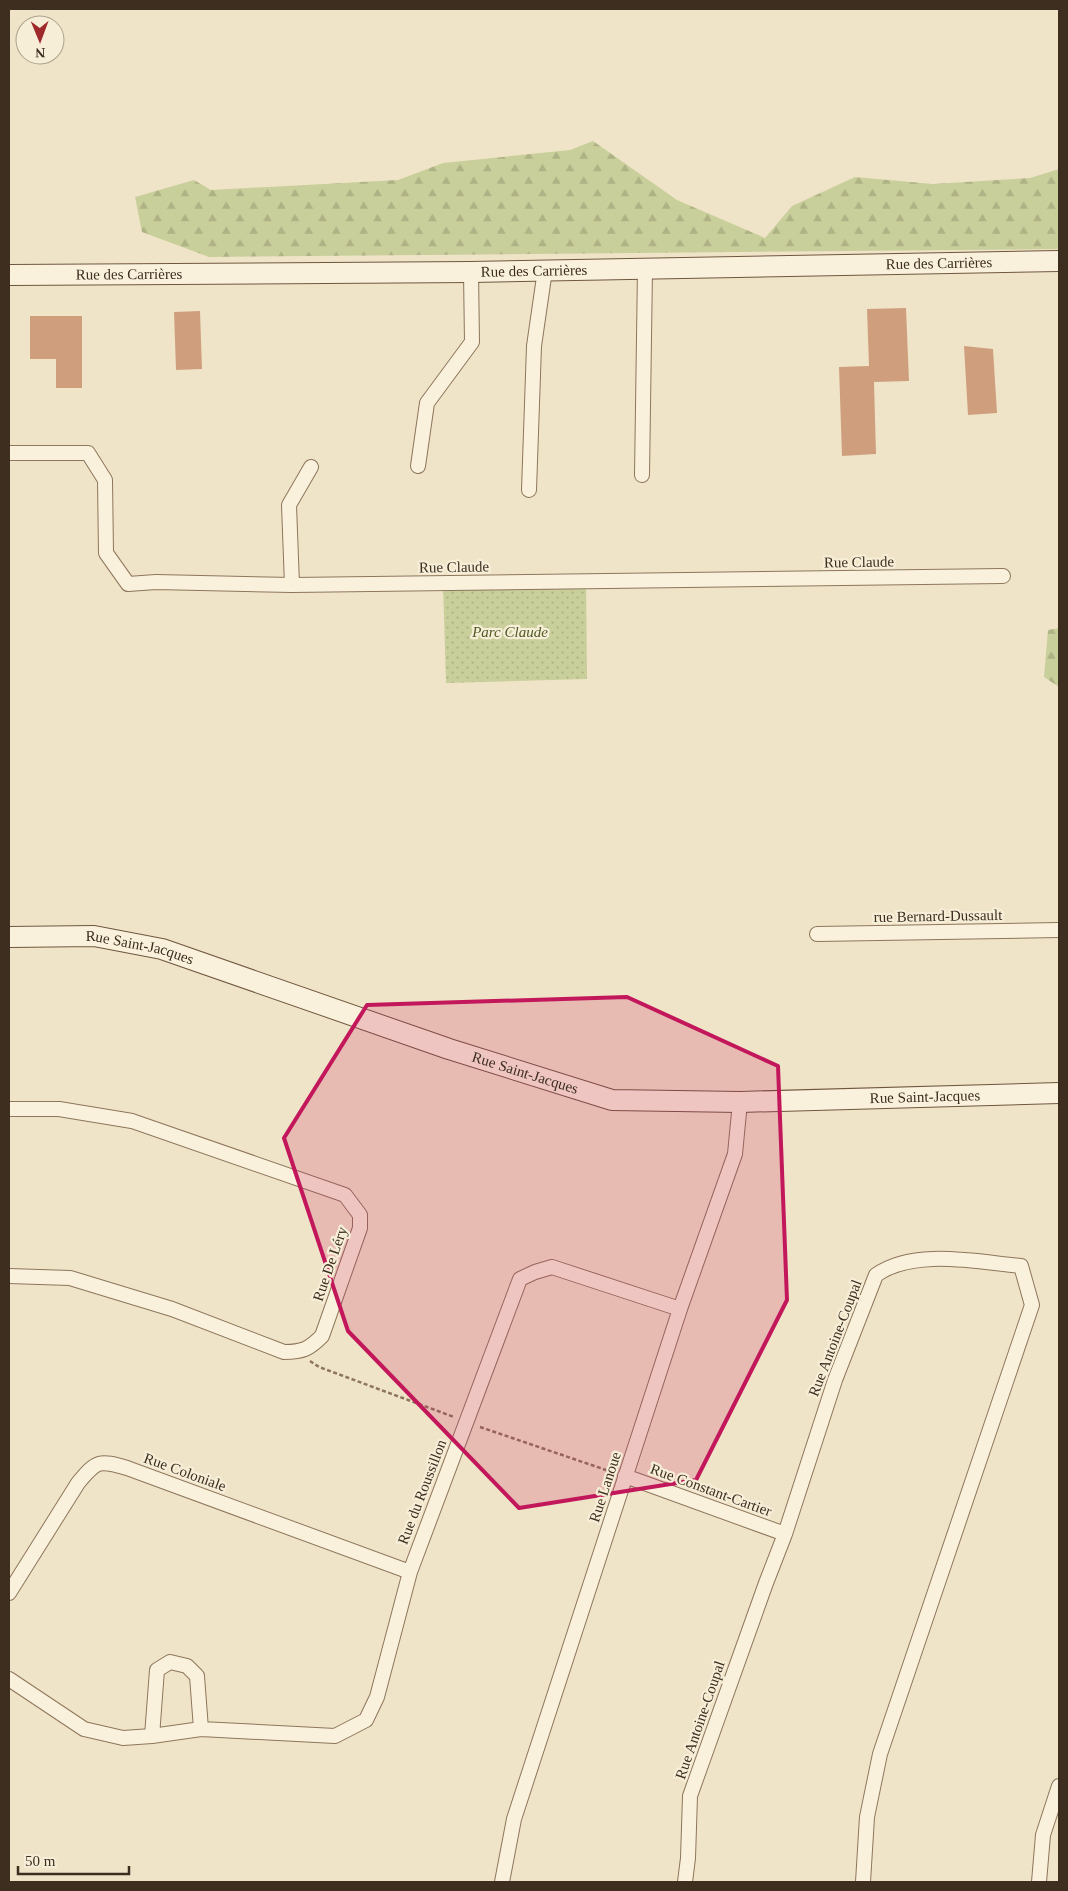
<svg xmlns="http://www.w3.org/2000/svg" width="1068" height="1891" viewBox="0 0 1068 1891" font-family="Georgia,serif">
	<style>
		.forest { fill: url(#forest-firs) }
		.park { fill: url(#park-dots) }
		.building { fill: #cf9f7d }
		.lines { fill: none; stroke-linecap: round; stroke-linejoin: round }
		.street-casing { stroke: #8d765c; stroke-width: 16 }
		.secondary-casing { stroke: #6f573f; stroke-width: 22 }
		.path { stroke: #8d765c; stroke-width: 2.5; stroke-dasharray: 4 2.5; stroke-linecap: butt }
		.street { stroke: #faf1dc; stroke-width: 14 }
		.secondary { stroke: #faf1dc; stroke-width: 20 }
		.marked { fill: #c2185b; fill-opacity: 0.2; stroke: #c2185b; stroke-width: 4; stroke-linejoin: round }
		.labels { text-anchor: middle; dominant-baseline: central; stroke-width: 4.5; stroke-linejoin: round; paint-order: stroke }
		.street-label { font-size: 15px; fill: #3d2e20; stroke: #f7eed8 }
		.park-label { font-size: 15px; font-style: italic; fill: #4d5a26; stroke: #f7eed8 }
	</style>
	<defs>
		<pattern id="forest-firs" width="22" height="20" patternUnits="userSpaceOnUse" patternTransform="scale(1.25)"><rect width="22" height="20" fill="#c9cf9b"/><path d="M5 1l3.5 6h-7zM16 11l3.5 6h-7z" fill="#aeb285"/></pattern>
		<pattern id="park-dots" width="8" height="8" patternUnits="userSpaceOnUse" patternTransform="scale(1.25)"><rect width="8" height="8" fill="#c9cf9b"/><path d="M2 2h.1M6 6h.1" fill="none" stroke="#aeb285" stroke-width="1.8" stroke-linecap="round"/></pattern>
	</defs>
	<rect width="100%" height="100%" fill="#f0e4c8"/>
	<path class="forest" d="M593 141 677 200 765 238 792 206 855 177 933 184 1030 178 1059 169V249L209 257 142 232 135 197 194 180 211 190 398 180 443 163 570 150Z
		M1059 628V687L1044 677 1048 630Z"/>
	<path class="park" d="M586 581 587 679 446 683 443 583Z"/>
	<path class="building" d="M906 308 909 381 874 382 876 454 842 456 839 367 869 366 867 309Z
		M200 311 202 369 176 370 174 312Z
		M30 316H82V388H56V359H30Z
		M964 346 993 349 997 413 968 415Z"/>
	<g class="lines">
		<g class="street-casing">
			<path id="street" d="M9 453H88L105 480 106 553 128 584 156 582 292 585 1003 576
				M418 466 427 403 472 342 471 272
				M642 475 645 269
				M529 490 534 346 545 270
				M292 585 289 505 311 467
				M817 934 1059 930
				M9 1109H59L132 1121 345 1195 360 1215V1228L322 1336C309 1349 303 1352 284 1352L172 1309 70 1278 9 1276
				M625 1476 785 1534
				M9 1593 78 1483C97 1460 99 1460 127 1468L410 1572
				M9 1679 84 1729 123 1738 152 1736 201 1729 335 1736 366 1720 377 1697 410 1572 520 1279 535 1272 552 1267 680 1309
				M152 1736 157 1670 170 1662 187 1666 197 1676 201 1729
				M502 1882 514 1819 680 1309 735 1154 740 1102
				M685 1882 688 1858 690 1796 766 1583 785 1534 835 1380 876 1275C914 1248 977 1262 1021 1266L1032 1305 880 1754 867 1817 863 1882
				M1039 1882 1043 1835 1059 1786"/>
		</g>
		<g class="secondary-casing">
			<g id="secondary">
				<path id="s1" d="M9 275 471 272 1059 261"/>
				<path id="s2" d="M9 937 94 936 162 949 449 1049 612 1100 740 1102 1059 1093"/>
			</g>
		</g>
		<path class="path" d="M310 1361 319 1367 454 1417
			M480 1427 612 1472"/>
		<use href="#street" class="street"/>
		<use href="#secondary" class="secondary"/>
	</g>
	<path class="marked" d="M627 997 778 1066 787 1300 696 1480 519 1508 348 1331 284 1138 367 1005Z"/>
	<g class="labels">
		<g class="street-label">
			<text stroke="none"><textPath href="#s1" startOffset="930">Rue des Carrières</textPath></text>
			<text stroke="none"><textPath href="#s1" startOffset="525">Rue des Carrières</textPath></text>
			<text stroke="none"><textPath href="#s1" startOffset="120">Rue des Carrières</textPath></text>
			<text transform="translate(859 562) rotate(-1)">Rue Claude</text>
			<text transform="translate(454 567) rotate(-1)">Rue Claude</text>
			<text transform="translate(938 916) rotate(-1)">rue Bernard-Dussault</text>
			<text stroke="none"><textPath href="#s2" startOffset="132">Rue Saint-Jacques</textPath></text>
			<text stroke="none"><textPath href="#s2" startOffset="538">Rue Saint-Jacques</textPath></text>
			<text stroke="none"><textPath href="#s2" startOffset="942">Rue Saint-Jacques</textPath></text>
			<text transform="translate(330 1264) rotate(-71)">Rue De Léry</text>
			<text transform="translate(835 1338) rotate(-69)">Rue Antoine-Coupal</text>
			<text transform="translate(185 1472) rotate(20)">Rue Coloniale</text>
			<text transform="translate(605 1487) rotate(-72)">Rue Lanoue</text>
			<text transform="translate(711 1490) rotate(20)">Rue Constant-Cartier</text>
			<text transform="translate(422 1492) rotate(-69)">Rue du Roussillon</text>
			<text transform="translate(700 1720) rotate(-71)">Rue Antoine-Coupal</text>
		</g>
		<g class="park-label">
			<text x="510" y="632">Parc Claude</text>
		</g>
	</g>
	<rect width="1068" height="1891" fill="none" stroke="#3d2e20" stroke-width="20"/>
	<g transform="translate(40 40) rotate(179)"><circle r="24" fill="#f7eed8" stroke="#ada18e"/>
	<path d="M0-4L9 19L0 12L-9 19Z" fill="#9e2a2b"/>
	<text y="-8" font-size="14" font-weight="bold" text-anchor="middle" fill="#3d2e20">N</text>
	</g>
	<path d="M18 1866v8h111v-8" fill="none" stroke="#3d2e20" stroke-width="2.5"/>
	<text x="25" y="1866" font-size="15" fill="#3d2e20" stroke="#f7eed8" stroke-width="4" paint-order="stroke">50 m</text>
</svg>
